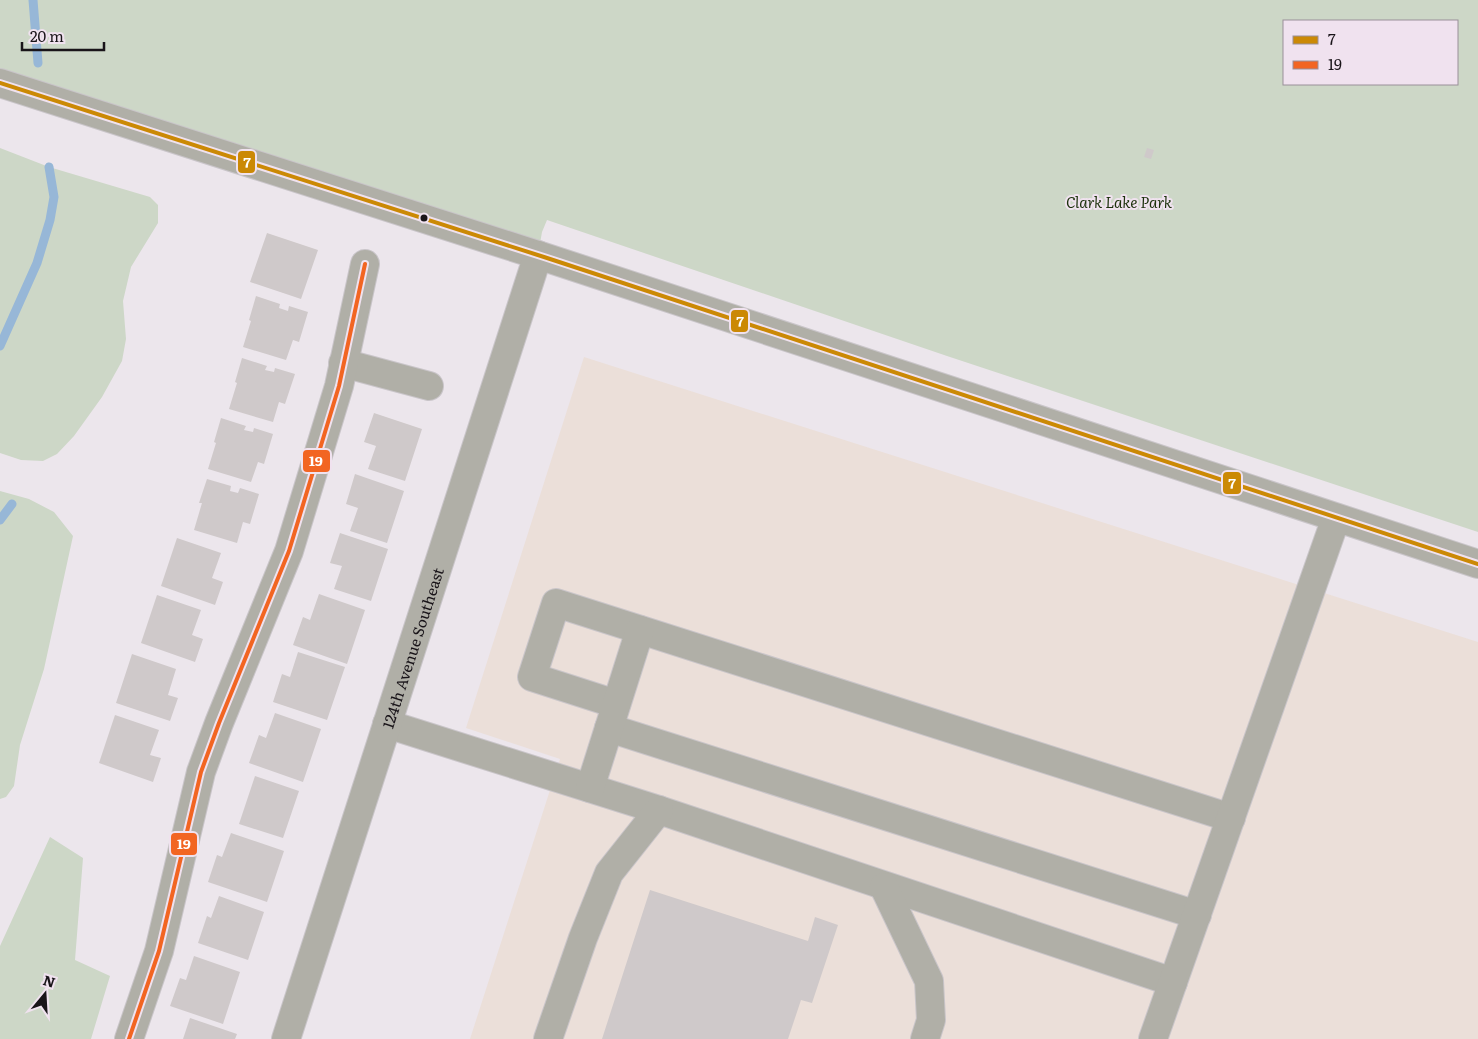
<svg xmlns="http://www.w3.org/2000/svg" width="1478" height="1039" viewBox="0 0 1478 1039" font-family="Literata,serif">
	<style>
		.commercial { fill: #ebdfd9 }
		.green { fill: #cdd7c7; fill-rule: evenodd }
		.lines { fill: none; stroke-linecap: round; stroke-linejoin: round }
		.stream { stroke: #97b7d7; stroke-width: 9 }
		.building { fill: #cfc9ca }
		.minor-casing { stroke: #c9c5c9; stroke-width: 30 }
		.minor { stroke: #b0afa7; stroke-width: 28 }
		.bus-1-casing { stroke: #f0e2ef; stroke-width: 8 }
		.bus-2-casing { stroke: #f0e2ef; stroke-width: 8 }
		.bus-1 { stroke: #cb8905; stroke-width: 4 }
		.bus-2 { stroke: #f26522; stroke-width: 4 }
		.bus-dot { fill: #191419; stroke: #f0e2ef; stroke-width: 2 }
		.labels { text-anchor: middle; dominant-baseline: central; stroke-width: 4; stroke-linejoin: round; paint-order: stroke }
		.park-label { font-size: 15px; font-style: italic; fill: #1b310b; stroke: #f0e2ef }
		.street-label { font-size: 15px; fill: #191419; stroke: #f0e2ef }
		.line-badge { stroke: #f0e2ef; stroke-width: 2 }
		.badge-label { font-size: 14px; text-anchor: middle; font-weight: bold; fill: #fff }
	</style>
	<rect width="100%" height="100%" fill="#ece6ec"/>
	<path class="commercial" d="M584 357 1478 642V1039H470L560 759 466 728Z"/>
	<path class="green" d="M0 0H1478V532L947 356 547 220 542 232 538 255 0 83ZM1284 21H1457V84H1284Z
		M0 148 49 167 150 197 158 205V223L131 267 123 301 126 339 122 361 102 397 74 436 57 454 43 461 21 460 0 453Z
		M0 491 29 499 54 512 73 536 44 669 20 745 14 786 6 797 0 799Z
		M50 837 83 858 75 960 110 976 91 1039H0V946Z"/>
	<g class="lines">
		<path class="stream" d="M33 0 38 63
			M0 346 37 263 50 220 54 197 49 167
			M0 520 12 504"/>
	</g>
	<path class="building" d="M1147 148 1154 150 1151 159 1144 157Z
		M267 233 318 250 301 299 250 282Z
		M256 296 280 304 279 308 288 311 289 306 308 312 299 342 293 340 286 360 243 347 251 321 249 320Z
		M242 358 267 366 265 370 274 372 275 368 295 374 285 404 279 402 273 422 229 409 237 383 235 382Z
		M374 413 422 429 405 481 368 469 376 446 364 442Z
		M221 418 246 426 244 430 253 432 254 428 273 434 264 464 258 462 251 482 208 469 216 443 214 442Z
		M355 474 404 491 387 543 350 531 358 508 346 504Z
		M207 479 231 486 230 491 238 493 240 488 259 494 250 524 243 522 237 543 194 530 202 503H199Z
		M340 533 388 549 371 601 334 589 342 566 330 563Z
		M177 538 221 553 212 578 223 582 215 605 161 586Z
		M319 594 365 610 347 664 293 645 303 617 310 620Z
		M157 595 201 610 192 635 203 639 195 662 141 643Z
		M298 652 345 667 327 720 273 702 282 674 290 677Z
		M132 654 176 669 168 695 178 698 170 721 116 703Z
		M275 713 321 729 303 782 249 763 259 735 266 738Z
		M115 715 159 730 150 755 161 758 153 782 99 763Z
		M255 776 299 791 283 838 239 824Z
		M231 833 284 851 267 902 208 882 217 855 222 857Z
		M650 890 808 941 815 917 838 925 812 1003 801 1000 788 1039H602Z
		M219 896 264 912 248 960 198 943 207 916 211 918Z
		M194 956 240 972 223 1024 170 1006 180 978 186 980Z
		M190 1018 237 1034 235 1039H183Z"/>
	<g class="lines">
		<g class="minor-casing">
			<g id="minor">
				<path d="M0 83 544 257 1478 564"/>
				<path d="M343 363 429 386"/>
				<path d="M616 704 532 677 556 603 1231 818"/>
				<path d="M387 724 659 810 1173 982"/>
				<path d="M609 728 1197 915"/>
				<path d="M590 788 640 630"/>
				<path d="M884 887 929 981 931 1020 925 1039"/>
				<path d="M129 1039 159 951 201 772 219 723 289 551 339 386 365 264"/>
				<path id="s1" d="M286 1039 538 255"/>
				<path d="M548 1039 583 938 609 873 659 810"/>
				<path d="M1153 1039 1336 518"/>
			</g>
		</g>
		<use href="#minor" class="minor"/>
		<g class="bus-1-casing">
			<path id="bus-1" d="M0 83 544 257 1478 564"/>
		</g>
		<g class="bus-2-casing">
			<path id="bus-2" d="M129 1039 159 951 201 772 219 723 289 551 339 386 365 264"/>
		</g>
		<use href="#bus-1" class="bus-1"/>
		<use href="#bus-2" class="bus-2"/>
	</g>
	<circle class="bus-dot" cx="424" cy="218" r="4.5"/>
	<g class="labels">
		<g class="park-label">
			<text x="1119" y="201">Clark Lake Park</text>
		</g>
		<g class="street-label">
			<text stroke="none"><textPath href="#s1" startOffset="411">124th Avenue Southeast</textPath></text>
		</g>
	</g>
	<g class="line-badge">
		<rect x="237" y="150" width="19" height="24" rx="5" fill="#cb8905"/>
		<rect x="730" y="309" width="19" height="24" rx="5" fill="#cb8905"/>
		<rect x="302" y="449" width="29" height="24" rx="5" fill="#f26522"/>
		<rect x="1222" y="471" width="20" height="24" rx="5" fill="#cb8905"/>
		<rect x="170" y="832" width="28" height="24" rx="5" fill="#f26522"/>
	</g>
	<g class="badge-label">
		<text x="247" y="167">7</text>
		<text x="740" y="326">7</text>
		<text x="316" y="466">19</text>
		<text x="1232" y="488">7</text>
		<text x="184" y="849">19</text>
	</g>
	<rect x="1283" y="20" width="175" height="65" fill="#f0e2ef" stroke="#9a9099"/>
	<rect x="1293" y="36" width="25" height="8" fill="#cb8905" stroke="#9a9099"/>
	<text x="1328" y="45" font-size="15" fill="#191419">7</text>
	<rect x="1293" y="61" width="25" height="8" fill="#f26522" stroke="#9a9099"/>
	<text x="1328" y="70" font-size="15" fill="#191419">19</text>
	<g transform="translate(45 994) rotate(18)" stroke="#f0e2ef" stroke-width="4" paint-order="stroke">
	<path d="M0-4L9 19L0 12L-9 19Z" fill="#191419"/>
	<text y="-8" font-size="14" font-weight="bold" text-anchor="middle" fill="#191419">N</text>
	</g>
	<path d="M22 42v8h82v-8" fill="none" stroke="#191419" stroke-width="2.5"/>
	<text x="30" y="42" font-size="15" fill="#191419" stroke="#f0e2ef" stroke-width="4" paint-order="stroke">20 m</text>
</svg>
